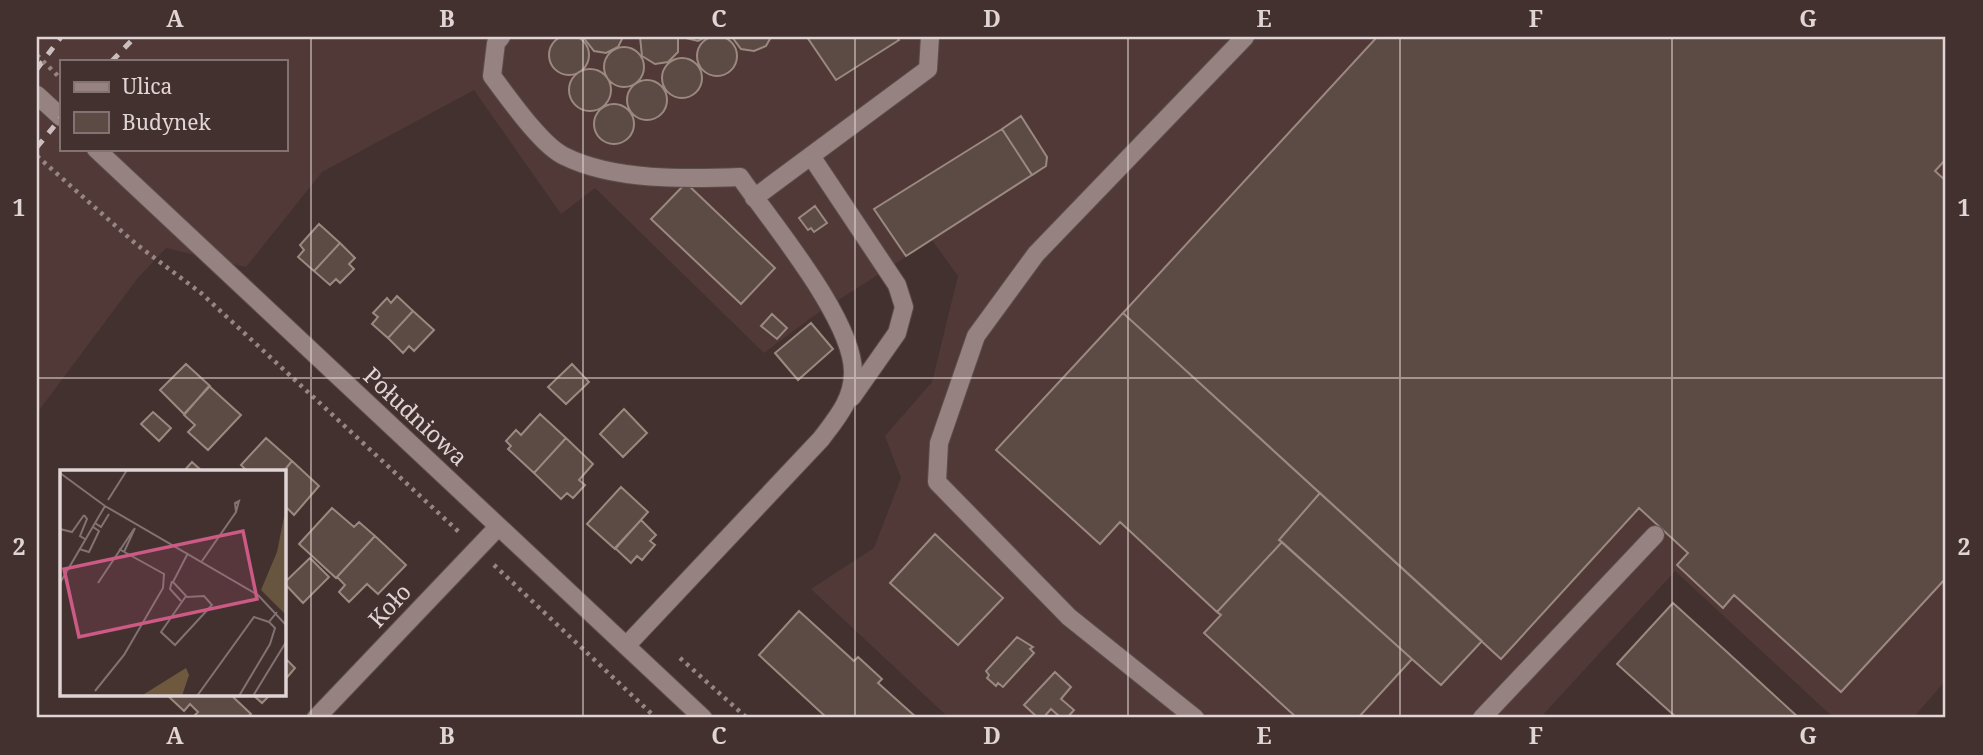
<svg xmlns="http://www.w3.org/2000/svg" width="1983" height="755" viewBox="0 0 1983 755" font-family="'Noto Serif',serif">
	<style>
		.built { fill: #513937; fill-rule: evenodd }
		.building { fill: #5b4b44; stroke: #9b8980; stroke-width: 2 }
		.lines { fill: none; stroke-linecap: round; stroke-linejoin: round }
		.minor-casing { stroke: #5c4d4d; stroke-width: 20 }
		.path { stroke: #958685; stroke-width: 4.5; stroke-dasharray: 3.5 5; stroke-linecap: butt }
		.minor { stroke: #968280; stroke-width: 18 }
		.rail { stroke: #cbbebe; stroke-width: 5; stroke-dasharray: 9 9; stroke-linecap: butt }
		.path-bridge { stroke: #958685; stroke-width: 4.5; stroke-dasharray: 3.5 5; stroke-linecap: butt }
		.grid { fill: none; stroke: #e0d4d4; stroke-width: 2; stroke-opacity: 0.55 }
		.labels { text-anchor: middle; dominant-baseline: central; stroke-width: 5; stroke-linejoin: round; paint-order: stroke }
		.street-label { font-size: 23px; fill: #e0d4d4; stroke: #433130 }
		.inset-road { fill: none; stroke: #827272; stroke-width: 2 }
		.view { fill: #cc5a85; fill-opacity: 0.15; stroke: #cc5a85; stroke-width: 3.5 }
		.inset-edge { fill: none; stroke: #e0d4d4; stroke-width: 3.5 }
		.neatline { fill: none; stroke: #e0d4d4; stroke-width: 2.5 }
		.grid-label { font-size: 23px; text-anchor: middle; font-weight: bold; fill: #e0d4d4 }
	</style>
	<rect width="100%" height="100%" fill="#433130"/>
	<path class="built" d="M37 37H1946V680L1913 718H1834L1675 571 1540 718H949L811 589 874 548 901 478 885 436 932 382 958 276 932 240 812 317 764 353 595 188 561 214 474 90 322 172 246 267 166 248 137 279 37 413ZM61 61H285V149H61Z"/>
	<path class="building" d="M549 55a20 20 0 1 1 40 0a20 20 0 1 1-40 0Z
		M697 56a20 20 0 1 1 40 0a20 20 0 1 1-40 0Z
		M583 37H623L618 47 606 53 594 51Z
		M640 37H678V52L668 62 655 64 642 56Z
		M682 37H706L698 41Z
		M732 37H771L766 46 754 51 741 49Z
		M807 37H897L899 40 836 80Z
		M1377 37H1946V159L1935 171 1946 181V578L1841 692 1734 595 1723 608 1677 565 1688 553 1639 508 1501 659 1123 313Z
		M604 67a20 20 0 1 1 40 0a20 20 0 1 1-40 0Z
		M662 78a20 20 0 1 1 40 0a20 20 0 1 1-40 0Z
		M569 90a21 21 0 1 1 42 0a21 21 0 1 1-42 0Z
		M627 100a20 20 0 1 1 40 0a20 20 0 1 1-40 0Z
		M594 124a20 20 0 1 1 40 0a20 20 0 1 1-40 0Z
		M1021 116 1047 157 1046 166 1032 175 1002 129Z
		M1002 129 1032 175 906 256 874 209Z
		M686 183 775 268 741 304 651 219Z
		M815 206 827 223 814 232 811 228 808 230 799 218Z
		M319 224 340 243 314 271 298 257 304 250 300 245Z
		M340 243 355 258 349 264 354 269 340 283 336 279 330 285 314 271Z
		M397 296 413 311 388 338 372 324 378 317 373 313 387 298 391 303Z
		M413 311 434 330 414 351 409 346 403 353 388 338Z
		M1123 313 1320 493 1279 540 1282 542 1217 612 1120 522 1100 544 996 450Z
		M772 314 787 328 777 339 761 326Z
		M811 323 833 349 798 380 775 353Z
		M186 364 210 386 184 414 160 390Z
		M572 364 589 382 566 404 548 387Z
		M209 386 241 415 208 450 188 432 195 425 184 415Z
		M624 409 647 433 623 457 600 434Z
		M153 412 171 428 159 441 141 424Z
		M540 414 566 438 534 473 508 449 511 446 506 441 516 430 521 435Z
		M266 438 292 461 283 472H248L241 465Z
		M566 438 593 464 579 480 585 485 573 498 567 493 561 499 534 473Z
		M292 461 319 486 294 515 284 505 283 472Z
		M192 462 203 472H183Z
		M621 487 648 512 615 549 587 524Z
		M1320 493 1482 641 1441 685 1279 540Z
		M332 508 354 527 359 522 375 536 336 578 299 544Z
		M641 520 656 535 650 541 655 545 642 560 637 556 631 563 615 548Z
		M935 534 1003 598 958 645 890 583Z
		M375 536 406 565 378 594 367 584 349 602 339 592 345 585 337 577Z
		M1282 542 1412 659 1358 718H1297L1204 633 1221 615 1217 612Z
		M310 558 329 577 303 603 284 583Z
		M1673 603 1727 652 1799 718H1677L1617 664Z
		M799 611 854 661 858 657 882 679 878 683 917 718H827L759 655Z
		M1017 637 1033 647 1030 649 1034 653 1003 687 998 683 996 686 987 678 989 675 986 671Z
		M284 657 295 668 284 681Z
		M1055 672 1071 687 1061 699 1074 710 1067 718H1061L1051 709 1043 718H1038L1024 705Z
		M166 694H230L251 714 246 718H192L198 712 190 704 184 711Z
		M252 694H271L262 703Z"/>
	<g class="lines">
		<g class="minor-casing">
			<path id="minor" d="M501 37 496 43 492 76C508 97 541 145 564 156 614 181 686 179 740 177 771 222 854 320 853 373 853 400 836 419 821 439L626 646
				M37 95 61 117
				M96 149 703 718
				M811 156 897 285 904 307 897 333 852 397
				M754 198 928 69 930 37
				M316 718 498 527
				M1195 718 1069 617 937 482 939 443 976 336 1036 254 1245 37
				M1482 718 1655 535"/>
		</g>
		<path class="path" d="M37 156 136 244 201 293 459 532
			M494 565 656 718
			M680 658 747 718"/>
		<use href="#minor" class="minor"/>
		<path class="rail" d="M112 61 135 37
			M37 69 61 37
			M37 147 61 118"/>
		<path class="path-bridge" d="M37 55 61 79"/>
	</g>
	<path class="grid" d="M311 37V718M583 37V718M855 37V718M1128 37V718M1400 37V718M1672 37V718M37 378H1946"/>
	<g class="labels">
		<g class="street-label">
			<text transform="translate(416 416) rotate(43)">Południowa</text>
			<text transform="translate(389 605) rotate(-47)">Koło</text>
		</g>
	</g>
	<g transform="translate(60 470)">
		<rect width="226" height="226" fill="#433130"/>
		<path d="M226 37V145L201 120 217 82Z" fill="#68553f"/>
		<path d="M126 198 129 205 122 226H81Z" fill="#6e583e"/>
		<path class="inset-road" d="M0 3 45 36 198 125 226 155M48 30 67 0M24 45 27 49 20 66 25 69M35 53 41 57 49 44M0 59 12 62 24 45M19 79 29 82 39 61 33 57M64 82 75 58M142 91 176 42 179 31 175 33 176 42M112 111 110 119 121 131M0 113 45 36M38 113 74 59M126 126 101 162 115 175 152 135 144 126 127 127 113 112 128 83M35 221 64 185 103 118 104 104 59 79M137 226 194 147 209 152M179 226 210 174 215 158 209 152 217 142M193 226 226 172"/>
		<path class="view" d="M183 61 197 129 19 167 4 99Z"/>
		<rect width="226" height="226" class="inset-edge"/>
	</g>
	<rect width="1983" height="755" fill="none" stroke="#433130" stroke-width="77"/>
	<rect x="60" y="60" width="228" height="91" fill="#433130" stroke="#827272" stroke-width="2"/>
	<rect x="74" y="82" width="35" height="10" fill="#968280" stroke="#827272" stroke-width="2"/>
	<text x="122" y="94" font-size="21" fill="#e0d4d4">Ulica</text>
	<rect x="74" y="112" width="35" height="21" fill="#5b4b44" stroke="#827272" stroke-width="2"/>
	<text x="122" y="130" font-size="21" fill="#e0d4d4">Budynek</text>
	<rect x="38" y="38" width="1906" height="678" class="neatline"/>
	<g class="grid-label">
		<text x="175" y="27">A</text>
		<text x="447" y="27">B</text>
		<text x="719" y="27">C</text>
		<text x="992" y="27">D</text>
		<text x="1264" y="27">E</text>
		<text x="1536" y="27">F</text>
		<text x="1808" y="27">G</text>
		<text x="19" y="216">1</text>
		<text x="1964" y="216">1</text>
		<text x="19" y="555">2</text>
		<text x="1964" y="555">2</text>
		<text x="175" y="744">A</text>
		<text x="447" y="744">B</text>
		<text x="719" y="744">C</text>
		<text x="992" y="744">D</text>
		<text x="1264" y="744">E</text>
		<text x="1536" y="744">F</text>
		<text x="1808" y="744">G</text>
	</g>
</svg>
